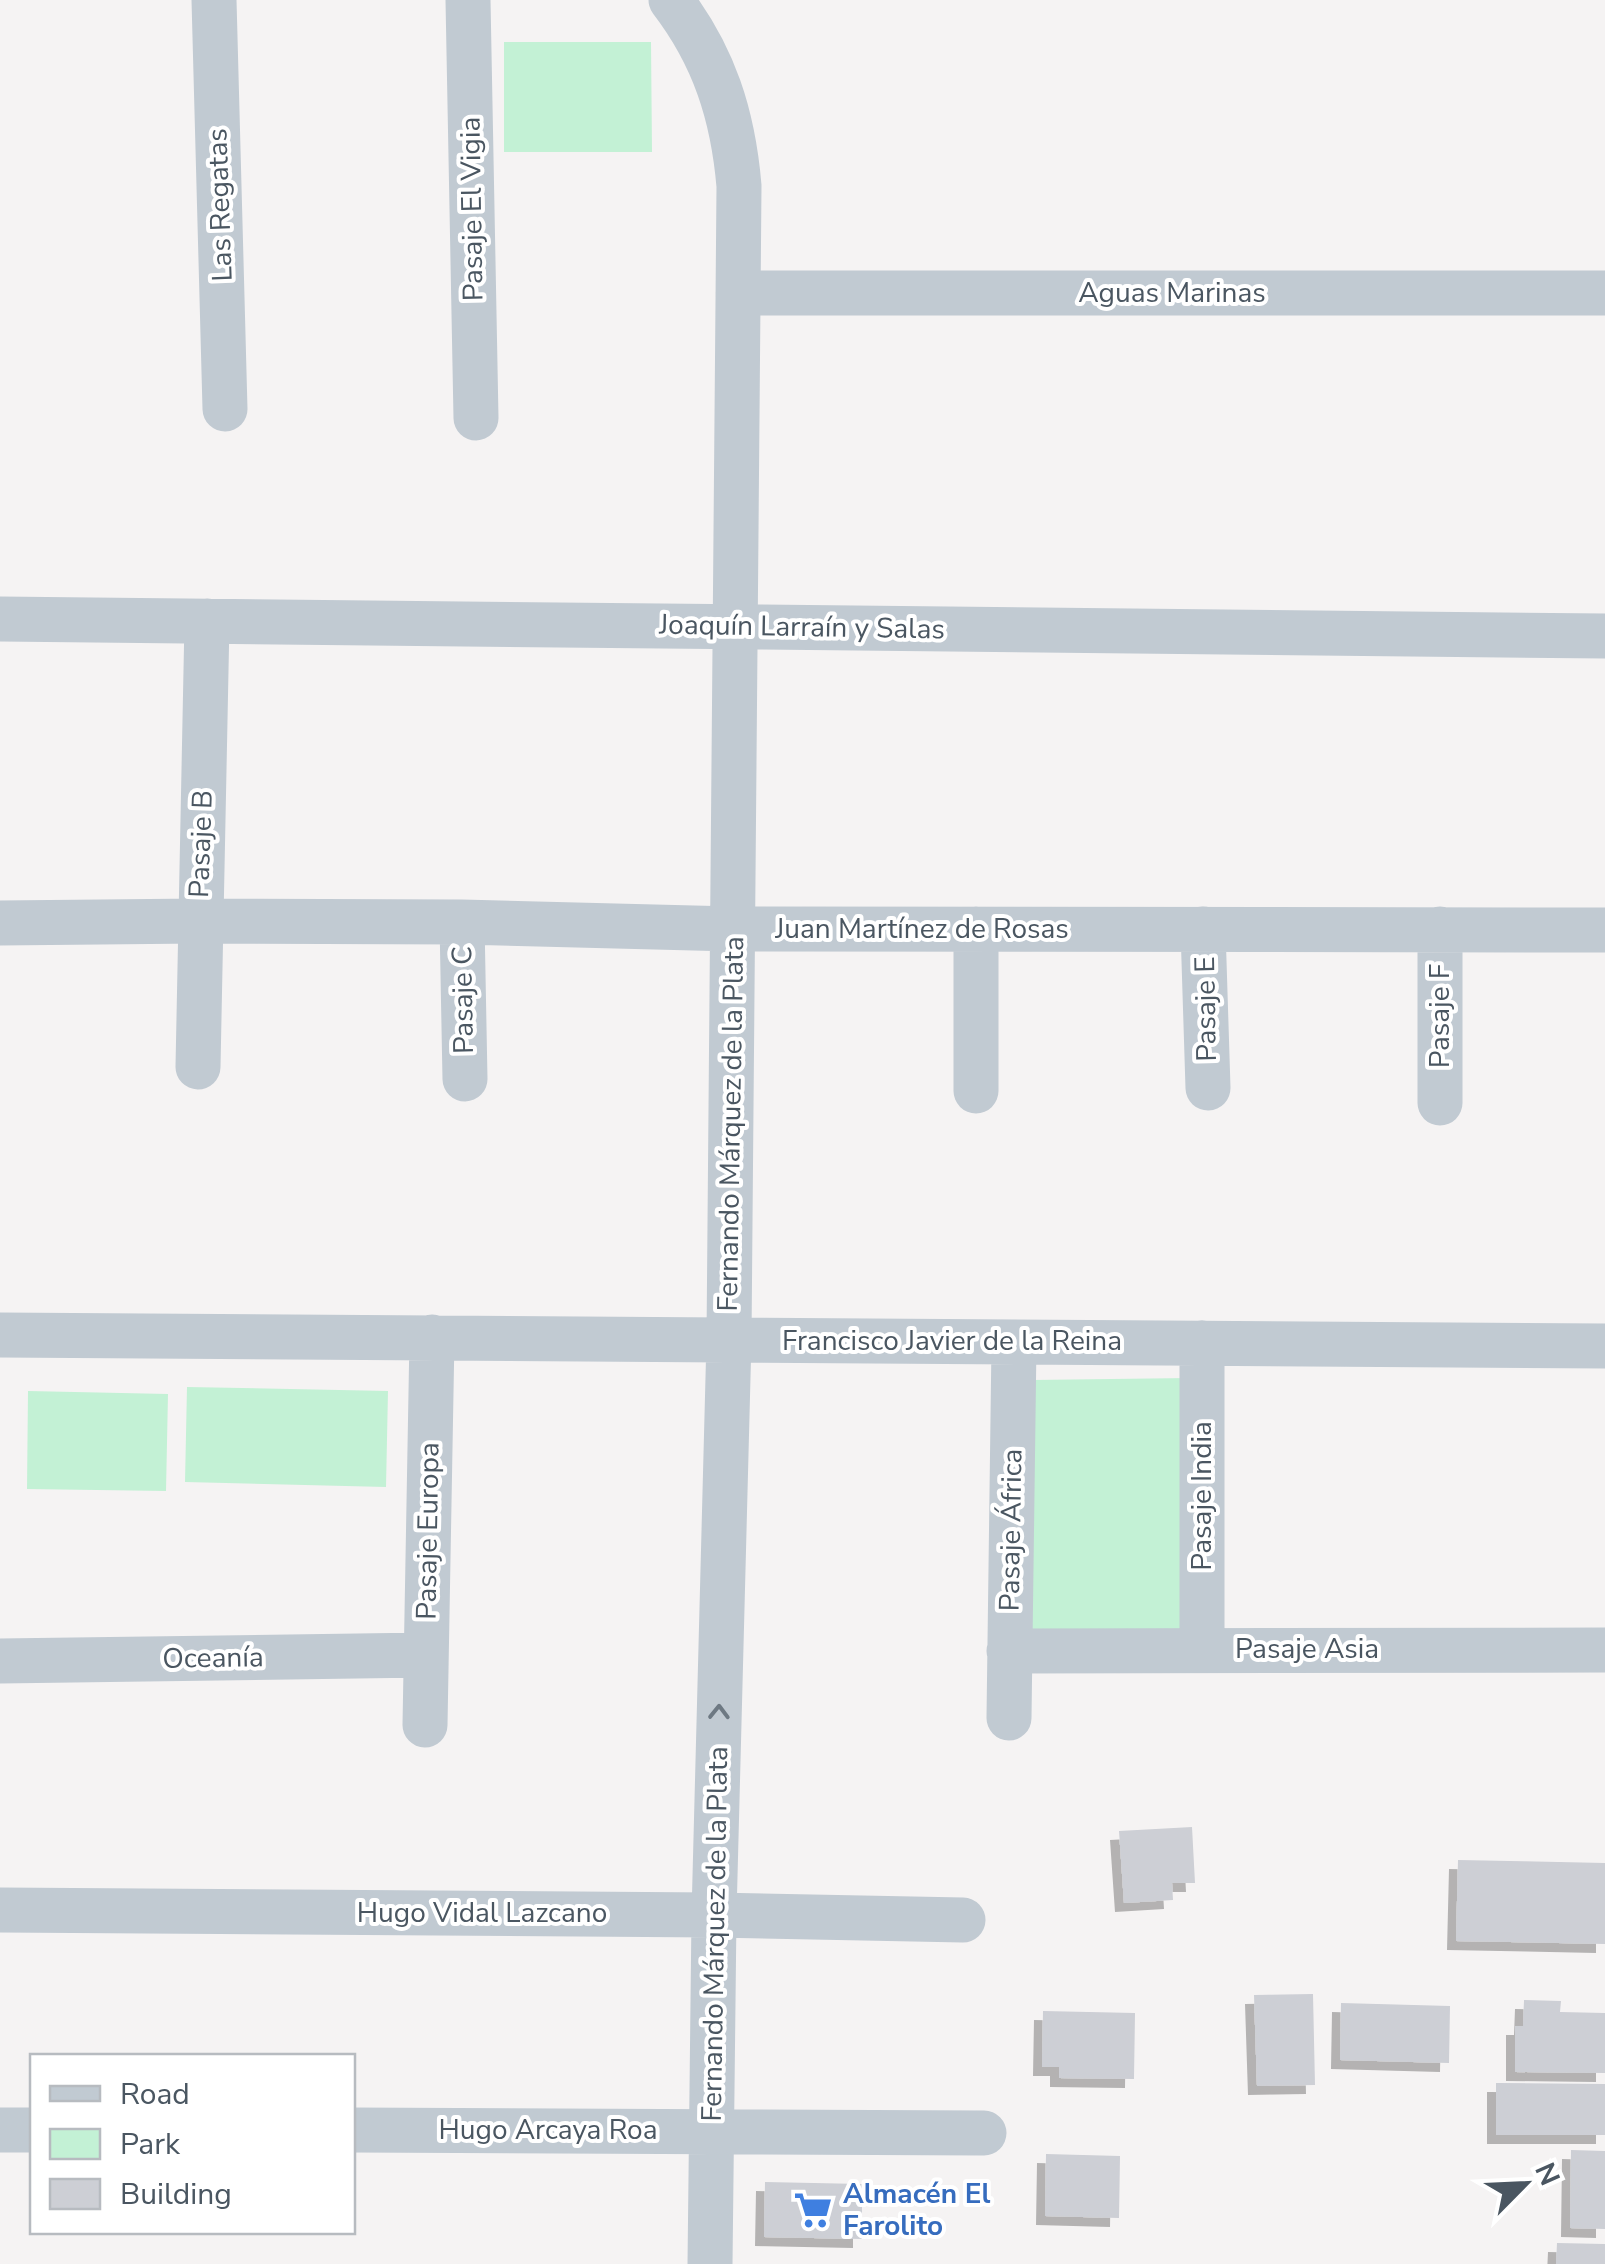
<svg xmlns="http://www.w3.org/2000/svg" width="1605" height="2264" viewBox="0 0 1605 2264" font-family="'Nunito Sans',sans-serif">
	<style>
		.green { fill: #c3f1d5 }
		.building { fill: #cdcfd5; filter: url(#shadow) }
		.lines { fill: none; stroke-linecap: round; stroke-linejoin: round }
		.minor { stroke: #c1cad2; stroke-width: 45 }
		.oneway { stroke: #6e7983 }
		.labels { text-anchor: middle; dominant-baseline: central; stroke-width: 8; stroke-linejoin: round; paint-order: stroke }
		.street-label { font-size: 28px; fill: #4a5661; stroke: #fff }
		.shop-label { font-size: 28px; font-weight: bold; fill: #366cbe; stroke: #fff; text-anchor: start }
	</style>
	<defs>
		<filter id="shadow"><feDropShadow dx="-9" dy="9" stdDeviation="0" flood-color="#0004"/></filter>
	</defs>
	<rect width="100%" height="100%" fill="#f5f3f3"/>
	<path class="green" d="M504 42H651L652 152H504Z
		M1190 1378 1187 1637 1029 1635 1032 1380Z
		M187 1387 388 1391 386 1487 185 1482Z
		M28 1391 168 1394 166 1491 27 1489Z"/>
	<path class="building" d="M1192 1827 1195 1883H1172L1173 1900 1124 1903 1119 1831Z
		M1458 1860 1605 1863V1944L1456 1941Z
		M1313 1994 1315 2085 1257 2086 1254 1995Z
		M1524 2000 1561 2001 1560 2012 1605 2013V2073L1515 2072V2026H1523Z
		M1341 2003 1450 2006 1449 2063 1340 2060Z
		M1043 2011 1135 2013 1134 2079 1059 2078V2067H1042Z
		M1496 2083 1605 2084V2135H1496Z
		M1571 2150 1605 2151V2229L1570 2228Z
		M1046 2154 1120 2156 1119 2218 1045 2216Z
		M765 2182 862 2184V2239L764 2237Z
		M1557 2243 1605 2244V2264H1556Z"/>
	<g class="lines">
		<path class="minor" d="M214 0 225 409
			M468 0 476 418
			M671 0C714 56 733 115 739 186L729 1339 714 1915 710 2264
			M738 293H1605
			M0 619 1605 636
			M462 922 465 1079
			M0 923 199 921 462 922 733 929 1605 930
			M1203 929 1208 1088
			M1440 929V1103
			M198 1067 207 621
			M976 1091V929
			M0 1335 1605 1346
			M1202 1343V1649
			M1009 1651 1605 1650
			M0 1661 426 1655
			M1009 1718 1014 1343
			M425 1725 432 1337
			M0 1910 714 1915 963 1920
			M0 2130H32
			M352 2130 984 2133"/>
	</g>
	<defs><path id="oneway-chevron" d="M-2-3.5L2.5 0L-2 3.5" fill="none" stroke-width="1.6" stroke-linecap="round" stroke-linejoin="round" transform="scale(2.5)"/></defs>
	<use class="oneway" href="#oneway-chevron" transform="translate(719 1712) rotate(-89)"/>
	<defs>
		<g id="supermarket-bare" transform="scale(3)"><path d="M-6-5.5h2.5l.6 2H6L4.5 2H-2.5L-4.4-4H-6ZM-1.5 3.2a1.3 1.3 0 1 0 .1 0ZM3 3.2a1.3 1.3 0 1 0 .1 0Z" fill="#3f7fe0" stroke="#fff" stroke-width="2.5" paint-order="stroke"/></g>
	</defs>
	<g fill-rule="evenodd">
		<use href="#supermarket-bare" x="813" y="2210"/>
	</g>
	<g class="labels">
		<g class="street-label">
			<text transform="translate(220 205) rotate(-92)">Las Regatas</text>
			<text transform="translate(472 209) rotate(-91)">Pasaje El Vigia</text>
			<text x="1172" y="293">Aguas Marinas</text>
			<text transform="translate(802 627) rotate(1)">Joaquín Larraín y Salas</text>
			<text transform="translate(201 844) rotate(-88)">Pasaje B</text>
			<text x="922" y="929">Juan Martínez de Rosas</text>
			<text transform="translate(463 1000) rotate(-91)">Pasaje C</text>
			<text transform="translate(1206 1009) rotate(-91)">Pasaje E</text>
			<text transform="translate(1440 1016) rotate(-90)">Pasaje F</text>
			<text transform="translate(731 1124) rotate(-89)">Fernando Márquez de la Plata</text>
			<text x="952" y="1341">Francisco Javier de la Reina</text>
			<text transform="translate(1202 1496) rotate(-90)">Pasaje India</text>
			<text transform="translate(1011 1530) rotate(-89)">Pasaje África</text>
			<text transform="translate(428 1531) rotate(-89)">Pasaje Europa</text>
			<text x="1307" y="1649">Pasaje Asia</text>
			<text transform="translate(213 1658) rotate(-1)">Oceanía</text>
			<text x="482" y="1913">Hugo Vidal Lazcano</text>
			<text transform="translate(715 1934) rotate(-89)">Fernando Márquez de la Plata</text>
			<text x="548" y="2130">Hugo Arcaya Roa</text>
		</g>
		<g class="shop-label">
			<text x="843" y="2194">Almacén El<tspan x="843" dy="32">Farolito</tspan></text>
		</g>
	</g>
	<rect x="30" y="2054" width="325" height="180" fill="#ffffff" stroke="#b7bbc0" stroke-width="2.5"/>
	<rect x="50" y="2086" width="50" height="15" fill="#c1cad2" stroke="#b7bbc0" stroke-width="2.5"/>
	<text x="120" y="2104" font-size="30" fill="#4a5661">Road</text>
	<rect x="50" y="2129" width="50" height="30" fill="#c3f1d5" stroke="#b7bbc0" stroke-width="2.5"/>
	<text x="120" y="2154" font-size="30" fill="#4a5661">Park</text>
	<rect x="50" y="2179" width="50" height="30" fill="#cdcfd5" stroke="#b7bbc0" stroke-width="2.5"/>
	<text x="120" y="2204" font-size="30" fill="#4a5661">Building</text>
	<g transform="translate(1525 2184) rotate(66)" stroke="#ffffff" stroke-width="8" paint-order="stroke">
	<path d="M0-8L18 38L0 25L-18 38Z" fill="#4a5661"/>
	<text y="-15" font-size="28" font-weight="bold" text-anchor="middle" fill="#4a5661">N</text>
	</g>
</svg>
